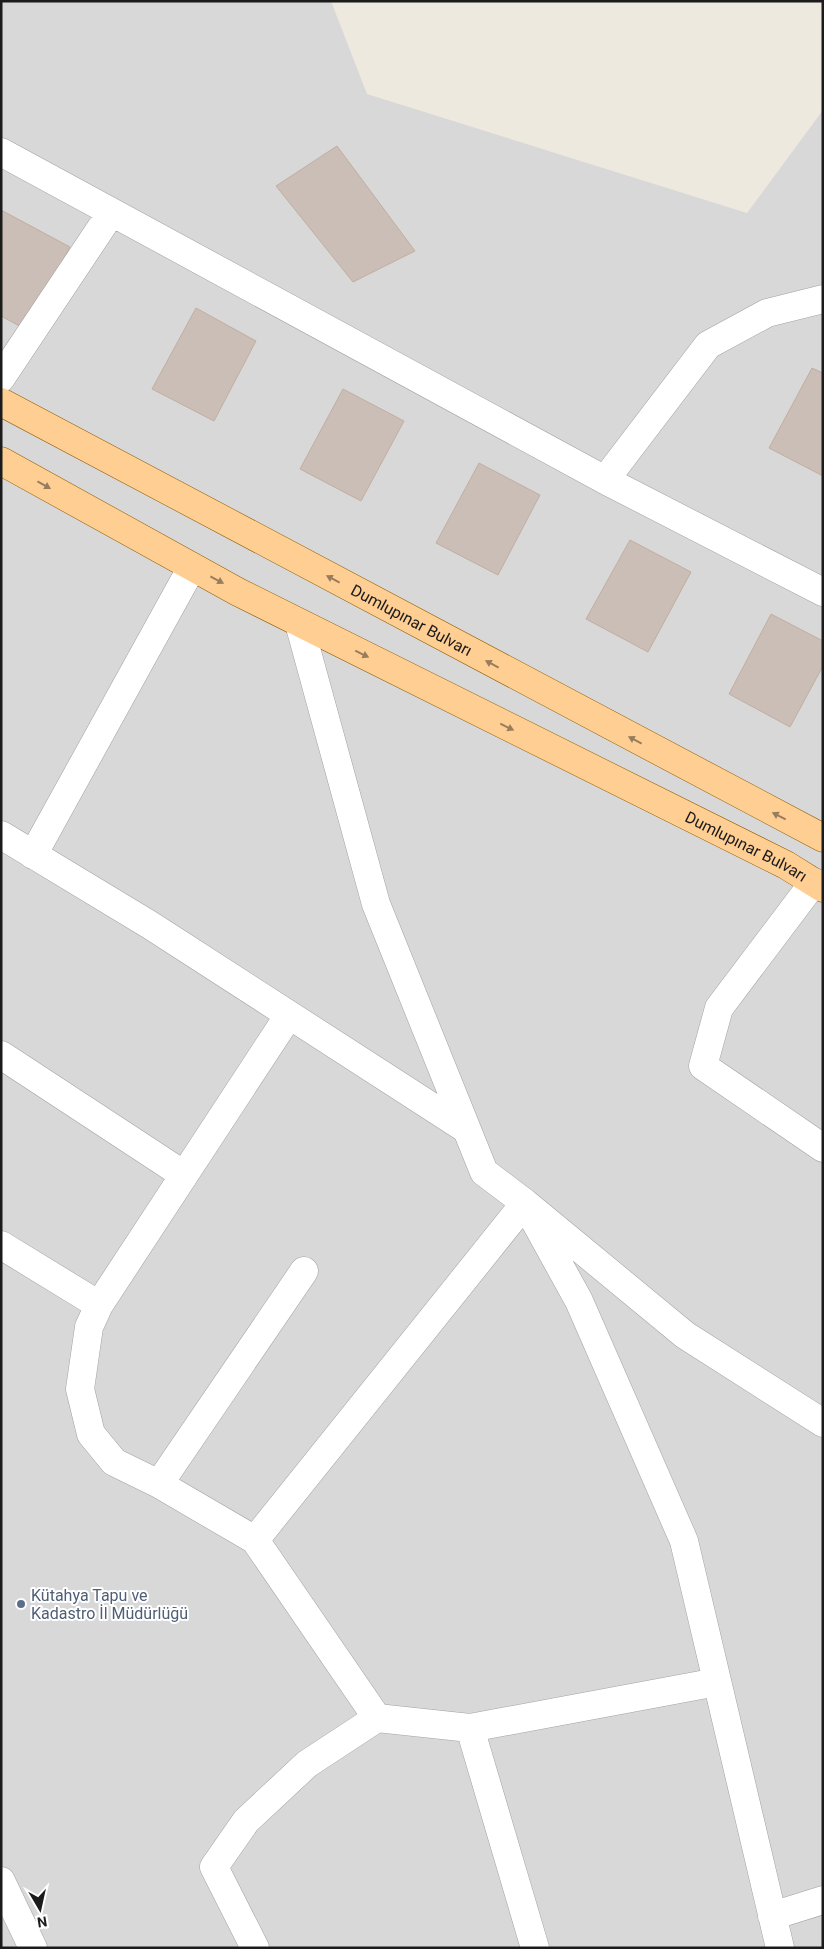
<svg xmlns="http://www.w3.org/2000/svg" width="824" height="1949" viewBox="0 0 824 1949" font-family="Roboto,sans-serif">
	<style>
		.residential { fill: #d9d8d8 }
		.building { fill: #cabeb6; stroke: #c1aea1 }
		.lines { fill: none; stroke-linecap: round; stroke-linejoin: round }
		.minor-casing { stroke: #a2a2a2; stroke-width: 29 }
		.major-casing { stroke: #925e00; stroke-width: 29 }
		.minor { stroke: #fff; stroke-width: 28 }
		.major { stroke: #ffce93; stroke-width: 28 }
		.oneway { fill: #987d5d }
		.service-dot { fill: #5c6f8a; stroke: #fff; stroke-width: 2 }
		.labels { text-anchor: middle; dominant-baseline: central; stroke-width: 4; stroke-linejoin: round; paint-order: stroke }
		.street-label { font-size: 16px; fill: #1b1b1b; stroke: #fff }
		.service-label { font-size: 16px; fill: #4e5e75; stroke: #fff; text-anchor: start }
	</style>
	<rect width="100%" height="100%" fill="#eee9df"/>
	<path class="residential" d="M1 1H331L367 94 747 213 823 110V1948H1Z"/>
	<path class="building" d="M337 146 415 251 353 282 276 186Z
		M1 210 70 247 25 329 1 316Z
		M196 308 256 341 214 421 152 389Z
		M812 368 823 373V476L769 448Z
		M343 389 404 421 361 501 300 469Z
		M479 463 540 495 498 575 436 543Z
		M630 540 691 572 648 652 586 619Z
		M771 614 823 641V666L790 727 729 694Z"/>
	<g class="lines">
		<g class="minor-casing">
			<path id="minor" d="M1 152 605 480 823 592
				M1 378 111 213
				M605 480 708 345 767 313 823 299
				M299 623 376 904 484 1172 525 1203 579 1301 684 1541 780 1948
				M1 835 150 925 466 1129
				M33 855 192 567
				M814 882 719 1008 703 1066 823 1148
				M289 1015 99 1305 89 1327 80 1389 91 1434 114 1462 159 1484 255 1540 525 1203 685 1335 823 1423
				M1 1055 184 1175
				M1 1245 99 1305
				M159 1484 304 1271
				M255 1540 377 1718
				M470 1728 535 1948
				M1 1881 33 1948
				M772 1916 823 1900
				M255 1948 214 1867 246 1821 307 1764 377 1718 470 1728 717 1682"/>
		</g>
		<g class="major-casing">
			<g id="major">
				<path id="s1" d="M1 402 823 838"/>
				<path id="s2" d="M1 461 238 592 786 865 823 888"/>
			</g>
		</g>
		<use href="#minor" class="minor"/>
		<use href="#major" class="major"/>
	</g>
	<defs><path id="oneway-solid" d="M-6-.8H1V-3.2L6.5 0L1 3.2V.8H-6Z" transform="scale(1.25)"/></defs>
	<g class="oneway">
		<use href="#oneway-solid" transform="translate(44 485) rotate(29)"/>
		<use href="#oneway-solid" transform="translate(333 579) rotate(-152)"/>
		<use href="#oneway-solid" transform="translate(217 580) rotate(28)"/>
		<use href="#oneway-solid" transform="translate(362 654) rotate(26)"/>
		<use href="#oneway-solid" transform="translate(492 664) rotate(-152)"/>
		<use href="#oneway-solid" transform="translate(507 727) rotate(26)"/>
		<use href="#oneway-solid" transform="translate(635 740) rotate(-152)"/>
		<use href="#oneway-solid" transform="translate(779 816) rotate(-153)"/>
	</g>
	<circle class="service-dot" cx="21" cy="1604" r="5"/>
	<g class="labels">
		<g class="street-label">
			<text stroke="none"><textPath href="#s1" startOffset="465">Dumlupınar Bulvarı</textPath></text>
			<text stroke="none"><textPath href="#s2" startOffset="839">Dumlupınar Bulvarı</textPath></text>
		</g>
		<g class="service-label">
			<text x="31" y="1595">Kütahya Tapu ve<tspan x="31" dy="18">Kadastro İl Müdürlüğü</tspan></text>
		</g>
	</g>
	<rect width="824" height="1949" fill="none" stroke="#1b1b1b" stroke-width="5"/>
	<g transform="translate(40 1909) rotate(171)" stroke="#ffffff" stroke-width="4" paint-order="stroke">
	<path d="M0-4L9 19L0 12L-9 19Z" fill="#1b1b1b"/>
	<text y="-8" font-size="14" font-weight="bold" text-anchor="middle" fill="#1b1b1b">N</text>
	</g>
</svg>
